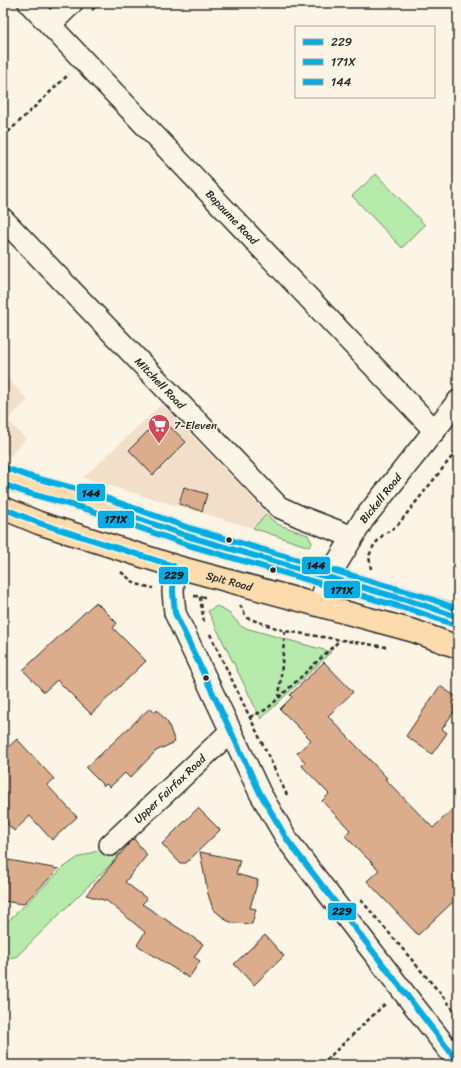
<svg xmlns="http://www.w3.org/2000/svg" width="461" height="1068" viewBox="0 0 461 1068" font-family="Sriracha,sans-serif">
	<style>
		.built { fill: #f2dfca }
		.green { fill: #b6ebac; stroke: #708b6c }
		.building { fill: #dbad8c; stroke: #2b2b2b }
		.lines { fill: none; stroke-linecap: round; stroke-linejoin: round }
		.minor-casing { stroke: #2b2b2b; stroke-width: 24 }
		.trunk-casing { stroke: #2b2b2b; stroke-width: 25 }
		.path { stroke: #2b2b2b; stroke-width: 2.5; stroke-dasharray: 4 3; stroke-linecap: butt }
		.minor { stroke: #fcf5e5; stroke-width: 21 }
		.trunk { stroke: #fcdcac; stroke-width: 22 }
		.bus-1-casing { stroke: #fcf5e5; stroke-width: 9 }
		.bus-2-casing { stroke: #fcf5e5; stroke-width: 9 }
		.bus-3-casing { stroke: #fcf5e5; stroke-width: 9 }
		.bus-1 { stroke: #02aee5; stroke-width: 6 }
		.bus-2 { stroke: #02aee5; stroke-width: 6 }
		.bus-3 { stroke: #02aee5; stroke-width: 6 }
		.bus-dot { fill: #2b2b2b; stroke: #fcf5e5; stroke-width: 1.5 }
		.labels { text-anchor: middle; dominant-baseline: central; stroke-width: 3; stroke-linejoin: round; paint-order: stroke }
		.street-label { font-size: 11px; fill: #2b2b2b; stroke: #fcf5e5 }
		.poi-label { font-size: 11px; fill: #2b2b2b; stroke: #fcf5e5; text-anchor: start }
		.line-badge { stroke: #fcf5e5; stroke-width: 1.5 }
		.pale-badge-label { font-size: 11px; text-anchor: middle; font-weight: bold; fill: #111 }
	</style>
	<rect width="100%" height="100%" fill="#fcf5e5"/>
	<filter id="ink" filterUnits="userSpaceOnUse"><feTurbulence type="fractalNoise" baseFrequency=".025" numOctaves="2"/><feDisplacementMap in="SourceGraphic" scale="8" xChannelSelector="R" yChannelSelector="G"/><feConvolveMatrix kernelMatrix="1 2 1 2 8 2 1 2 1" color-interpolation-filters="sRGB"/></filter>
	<g filter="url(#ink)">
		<path class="built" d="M3 374 28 400 7 420 26 439 10 456 3 454Z
			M162 404 276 523 266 532 83 478Z"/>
		<path class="green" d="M376 174 425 225 402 248 352 196Z
			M266 515 277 524 308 535 312 543 309 547 253 528Z
			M217 606 230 614 242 627 331 652 261 719 208 611Z
			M99 850C105 858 112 857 121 854L17 956 3 960V926L63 868 77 858Z"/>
		<path class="building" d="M161 418 186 442 153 475 129 450Z
			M184 487 207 494 202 511 179 504Z
			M96 602 117 623 113 628 146 661 91 714 57 680 44 692 23 670Z
			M324 662 353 692 328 716 387 778 385 779 433 828 458 804V897L418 935 367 881 379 870 345 836 350 830 322 801 329 794 302 766 305 762 297 753 311 740 280 709 292 697 290 695Z
			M440 686 458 698V706L442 729 447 733 432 754 406 736Z
			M150 708 155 713 157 710 168 723 175 742 156 751 130 778 125 773 110 787 106 784 104 786 86 768Z
			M17 739 54 779 47 785 77 817 52 840 30 816 14 831 3 819V752Z
			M198 808 220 830 186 863H180L162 844Z
			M134 839 147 855 125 882 147 899 142 904 203 944 194 957 200 961 189 978 137 945 145 932 107 901 86 895 127 846Z
			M200 852 240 860 236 874 258 880 250 908 256 909 252 924 233 923 226 920 213 909 208 894Z
			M3 859 59 869 23 904 3 901Z
			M265 935 284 956 254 985 234 964Z"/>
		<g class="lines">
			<g class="minor-casing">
				<g id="minor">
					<path id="s1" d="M29 3 435 431"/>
					<path d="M50 25 72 3"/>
					<path id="s2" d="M3 219 279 507 301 517 353 537"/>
					<path d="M174 566 173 592 175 613 260 793 288 841 401 989 458 1062"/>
					<path id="s3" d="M319 605 328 578 363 520 458 401"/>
					<path id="s4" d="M110 845 231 731"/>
				</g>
			</g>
			<g class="trunk-casing">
				<g id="trunk">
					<path d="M3 476 26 484 92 502 187 536 423 605 458 617"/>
					<path id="s5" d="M3 508 39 523 174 566 414 631 458 647"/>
				</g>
			</g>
			<path class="path" d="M92 10 99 3
				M3 137 69 74
				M371 569 369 556 374 545 383 535 397 526 458 449
				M121 572 136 584 153 588
				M194 596 205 597
				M200 597 204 622
				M240 605 247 618 285 631 386 647
				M210 634 287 795
				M279 698 285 631
				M250 717 267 709 340 640
				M361 900 446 1000 458 1016
				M321 1065 386 1003"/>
			<use href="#minor" class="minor"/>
			<use href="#trunk" class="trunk"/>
			<g class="bus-1-casing">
				<path id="bus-1" d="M3 508 39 523 174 566 173 592 175 613 260 793 288 841 458 1062
					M131 516 187 536 423 605 458 617"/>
			</g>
			<g class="bus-2-casing">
				<path id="bus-2" d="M3 484 24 492 90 510 185 544 421 613 455 625"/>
			</g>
			<g class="bus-3-casing">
				<path id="bus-3" d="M6 468 28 476 95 494 189 528 425 597 458 609"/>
			</g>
			<use href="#bus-1" class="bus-1"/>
			<use href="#bus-2" class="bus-2"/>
			<use href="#bus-3" class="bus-3"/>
		</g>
	</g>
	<defs>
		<g id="supermarket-pin" transform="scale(1.15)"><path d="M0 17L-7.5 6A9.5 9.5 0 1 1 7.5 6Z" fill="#d1495b" stroke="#fcf5e5"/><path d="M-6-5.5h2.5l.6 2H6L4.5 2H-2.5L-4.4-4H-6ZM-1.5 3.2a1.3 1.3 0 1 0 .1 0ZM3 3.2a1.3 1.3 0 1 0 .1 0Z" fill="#fff"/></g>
	</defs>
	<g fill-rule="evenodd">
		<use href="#supermarket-pin" x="159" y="425"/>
	</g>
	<g class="bus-dot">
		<circle cx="229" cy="540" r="3.5"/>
		<circle cx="273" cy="570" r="3.5"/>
		<circle cx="206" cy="678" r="3.5"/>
	</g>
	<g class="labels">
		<g class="street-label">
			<text stroke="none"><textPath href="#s1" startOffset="295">Bapaume Road</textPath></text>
			<text stroke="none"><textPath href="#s2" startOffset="227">Mitchell Road</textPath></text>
			<text stroke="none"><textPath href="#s3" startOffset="124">Bickell Road</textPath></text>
			<text stroke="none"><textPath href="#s5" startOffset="238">Spit Road</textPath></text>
			<text stroke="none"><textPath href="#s4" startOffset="82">Upper Fairfax Road</textPath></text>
		</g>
		<g class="poi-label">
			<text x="174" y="425">7-Eleven</text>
		</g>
	</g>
	<g class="line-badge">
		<rect x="76" y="483" width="30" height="19" rx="4" fill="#02aee5"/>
		<rect x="97" y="510" width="38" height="19" rx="4" fill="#02aee5"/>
		<rect x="301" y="556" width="30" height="19" rx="4" fill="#02aee5"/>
		<rect x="158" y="566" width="31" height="19" rx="4" fill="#02aee5"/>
		<rect x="323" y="580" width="38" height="19" rx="4" fill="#02aee5"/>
		<rect x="327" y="902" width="30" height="19" rx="4" fill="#02aee5"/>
	</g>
	<g class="pale-badge-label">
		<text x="91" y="497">144</text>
		<text x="116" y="523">171X</text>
		<text x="316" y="569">144</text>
		<text x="174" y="579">229</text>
		<text x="342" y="594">171X</text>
		<text x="342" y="915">229</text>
	</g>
	<rect width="461" height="1068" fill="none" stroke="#fcf5e5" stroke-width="16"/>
	<rect x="8" y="8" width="445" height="1052" fill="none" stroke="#2b2b2b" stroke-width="1.5" filter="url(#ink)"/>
	<rect x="295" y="26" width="140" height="72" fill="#fcf5e5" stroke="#a8a49b"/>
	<rect x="303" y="39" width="20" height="6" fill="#02aee5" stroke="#a8a49b"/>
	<text x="331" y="46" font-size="12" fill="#2b2b2b">229</text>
	<rect x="303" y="59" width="20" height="6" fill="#02aee5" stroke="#a8a49b"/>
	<text x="331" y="66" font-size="12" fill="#2b2b2b">171X</text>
	<rect x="303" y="79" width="20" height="6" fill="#02aee5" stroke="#a8a49b"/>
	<text x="331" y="86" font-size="12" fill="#2b2b2b">144</text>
</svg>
